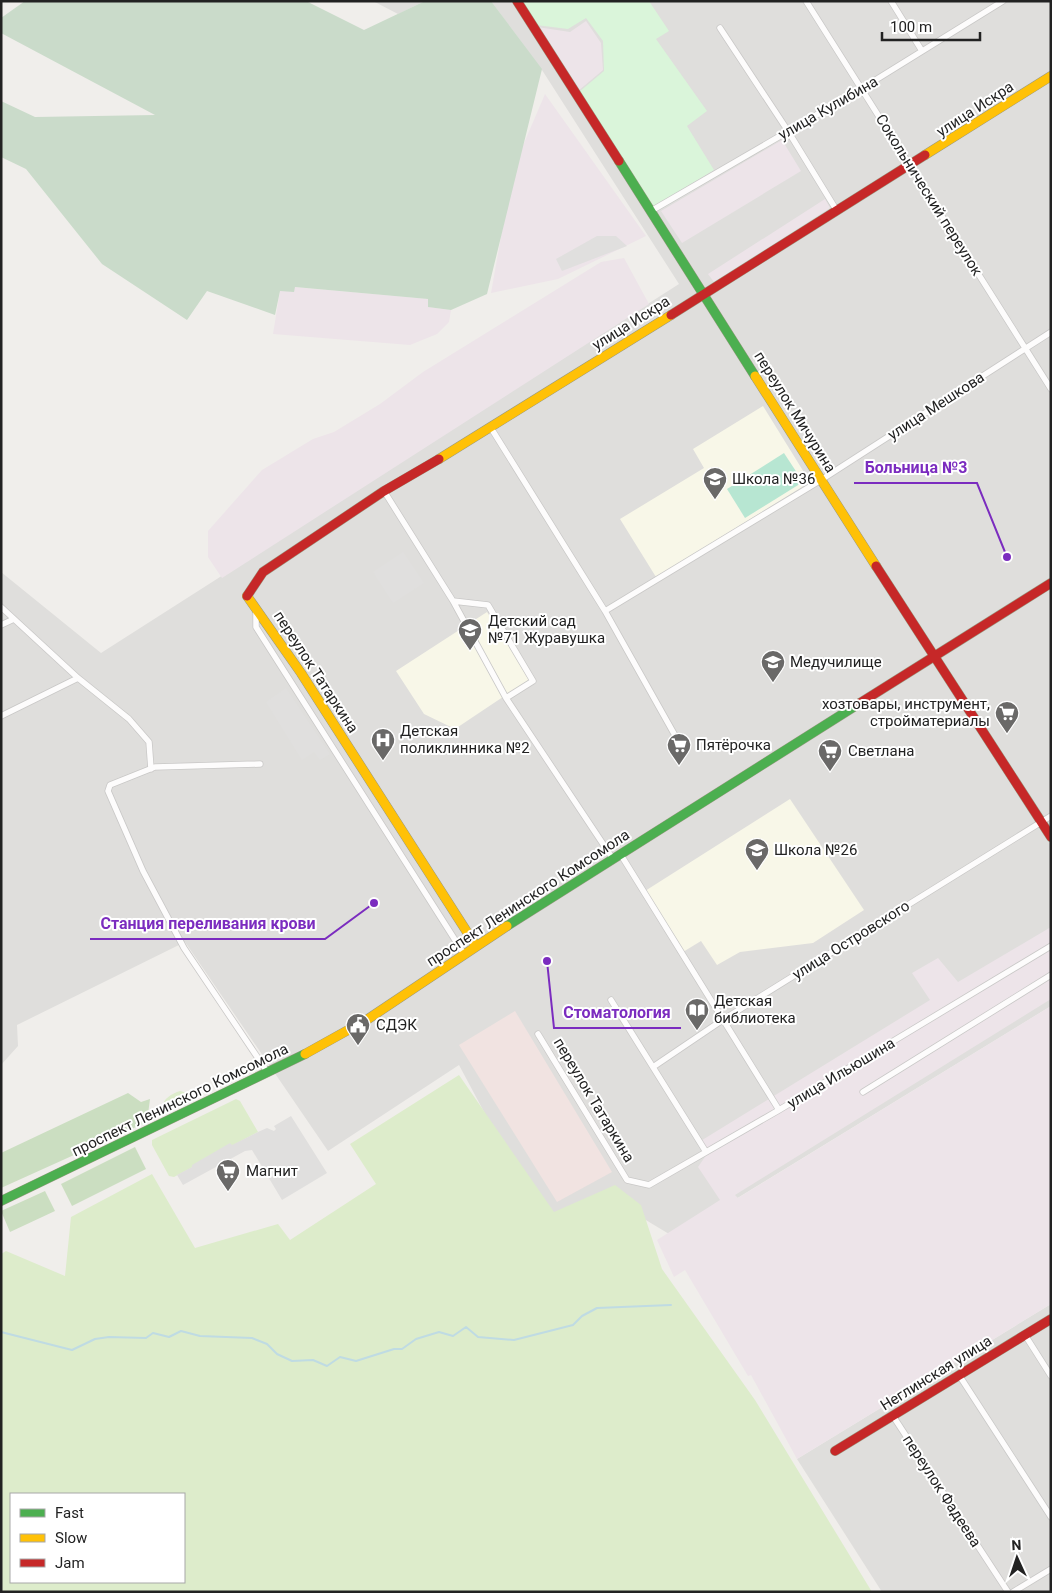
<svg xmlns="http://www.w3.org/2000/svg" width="1052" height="1593" viewBox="0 0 1052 1593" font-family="Roboto,sans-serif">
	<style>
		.residential { fill: #dfdedc }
		.commercial { fill: #f1e3e1 }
		.industrial { fill: #ede4e9 }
		.education { fill: #f8f7e8 }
		.grass { fill: #ddeccb; fill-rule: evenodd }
		.forest { fill: #cbdec1 }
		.cemetery { fill: #cadbca }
		.park { fill: #daf5da }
		.pitch { fill: #b7e6d2 }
		.parking { fill: #e0dfde }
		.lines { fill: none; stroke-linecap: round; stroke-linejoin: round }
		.stream { stroke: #bfdbe3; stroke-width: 2 }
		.street-casing { stroke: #c9c8c7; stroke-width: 7 }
		.fast-casing { stroke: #999a82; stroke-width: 10 }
		.slow-casing { stroke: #999a82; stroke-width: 10 }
		.jam-casing { stroke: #999a82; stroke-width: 10 }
		.street { stroke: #fdfcfc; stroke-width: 5.5 }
		.fast { stroke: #4caf50; stroke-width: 9 }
		.slow { stroke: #ffc107; stroke-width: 9 }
		.jam { stroke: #c62828; stroke-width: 9 }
		.labels { text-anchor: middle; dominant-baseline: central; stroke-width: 4; stroke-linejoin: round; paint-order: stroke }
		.street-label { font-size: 15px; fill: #222; stroke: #fff }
		.poi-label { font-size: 15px; fill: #222; stroke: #fff; text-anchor: start }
		.leader { fill: none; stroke: #7b2cbf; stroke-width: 2 }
		.callout-dot { fill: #7b2cbf; stroke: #fff; stroke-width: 2 }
		.callout-label { font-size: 16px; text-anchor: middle; font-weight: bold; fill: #7b2cbf; stroke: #fff; stroke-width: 4; stroke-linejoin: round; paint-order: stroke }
	</style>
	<rect width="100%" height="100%" fill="#f0eeeb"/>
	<path class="residential" d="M373 1H425L398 14Z
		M491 1H1051V1006L674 1237 601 1193 545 1226 459 1065 328 1151 185 942 17 1025 18 1046 1 1065V572L101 653 679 284 542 70Z
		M1051 1304V1592H882L797 1459Z"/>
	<path class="commercial" d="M515 1011 612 1172 557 1202 459 1045Z"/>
	<path class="industrial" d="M586 21 601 43 603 70 578 91 537 27 570 32Z
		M545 94 646 236 558 279 491 293 513 169Z
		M782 140 801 171 682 243 661 211Z
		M825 199 830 208 714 282 708 274Z
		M624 258 649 304 222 578 208 557V531L262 470 313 439 334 432 380 404 423 372 601 262Z
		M294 287 429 299V307L451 310 449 322 437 334 410 345 273 334 280 291Z
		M1051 927V999L735 1195 738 1198 1051 1006V1304L797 1459 751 1375 748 1376 685 1270 674 1277 657 1240 720 1200 698 1167 707 1154 699 1142 930 1000 912 973 938 958 958 982Z"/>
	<path class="education" d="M763 406 810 482 656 577 620 519 704 468 693 449Z
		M487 612 530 679 455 729 424 714 396 671Z
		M790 799 864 910 813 943 740 952 717 965 701 941 683 952 645 891Z"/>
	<path class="grass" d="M459 1075 554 1212 615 1185 641 1205 662 1269 755 1400 872 1592H1V1254L6 1251 65 1276 71 1217 152 1174 195 1248 278 1224 290 1240 376 1184 350 1144ZM11 1494H184V1582H11Z
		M180 1091 184 1092 188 1099 163 1111C160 1100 171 1094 180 1091Z
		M236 1099 240 1101 258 1132 174 1177 169 1176 152 1145V1140Z"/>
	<path class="forest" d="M128 1093 141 1102 150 1099 147 1122 1 1188V1153Z
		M135 1147 146 1169 72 1206 61 1184Z
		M45 1191 55 1211 10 1232 1 1211Z"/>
	<path class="cemetery" d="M25 1H306L364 30 425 1H491L542 69 487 294 451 310 428 307V299L295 287 294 292 280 291 275 315 207 291 187 320 102 264 26 169 1 157V101L35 117 155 115 1 33V18Z"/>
	<path class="park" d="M520 1H649L669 31 656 39 707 111 687 126 714 170 652 208 579 92 604 71 603 41 586 18 568 29 536 25Z"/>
	<path class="pitch" d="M784 453 803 482 745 518 727 489Z"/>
	<path class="parking" d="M597 236H616L627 246 562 271 556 259Z
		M403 552 424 583 393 603 373 572Z
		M286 688 330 754 320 760 314 752 302 760 266 702Z
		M291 1116 327 1173 282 1200 252 1150 245 1151 183 1185 177 1175 192 1167V1165L230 1143 232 1145 258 1132 267 1128 274 1131 276 1129 274 1126Z"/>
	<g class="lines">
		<path class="stream" d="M1 1332 72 1350 95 1339 109 1337 146 1338 153 1333 169 1337 181 1331 200 1336 252 1338 267 1344 277 1354 292 1361 313 1360 327 1366 340 1357 356 1361 394 1349H402L416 1339 439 1332 453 1336 466 1327 478 1337 514 1340 573 1325 582 1316 597 1308 671 1305"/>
		<g class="street-casing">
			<path id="street" d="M806 1 1051 389
				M891 1 922 51
				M720 28 788 131 837 211
				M651 211 861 89 1003 1
				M491 428 605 611 821 480 1051 332
				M384 491 453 601 488 605 533 681 506 698 613 859
				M453 601 506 698
				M1 607 78 678 129 719 149 742 151 769
				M256 608V627L464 954
				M605 611 677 739
				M1 625 14 619
				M1 716 78 678
				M260 764 155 767 110 785 108 791 143 871 184 948 268 1073
				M621 855 779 1110
				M611 1000 706 1152
				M538 1034 627 1180 649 1185 779 1110 1051 946
				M653 1067 721 1021 1051 816
				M863 1092 1051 975
				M1025 1335 1051 1376
				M959 1375 1051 1517
				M893 1416 1008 1592
				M1013 1592 1051 1569"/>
		</g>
		<g class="fast-casing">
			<path id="fast" d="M619 161 755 376
				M507 926 860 703
				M1 1201 305 1054"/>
		</g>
		<g class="slow-casing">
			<path id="slow" d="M925 155 1051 76
				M755 376 876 566
				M439 459 671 315
				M247 596 301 673 476 946
				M305 1054 368 1019 507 926"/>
		</g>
		<g class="jam-casing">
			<path id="jam" d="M517 1 619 161
				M671 315 925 155
				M876 566 1051 837
				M247 596 263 572 384 491 439 459
				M860 703 1051 583
				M835 1451 1051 1319"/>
		</g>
		<use href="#street" class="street"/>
		<use href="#fast" class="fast"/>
		<use href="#slow" class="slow"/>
		<use href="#jam" class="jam"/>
	</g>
	<defs>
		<g id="school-pin" transform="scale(1.25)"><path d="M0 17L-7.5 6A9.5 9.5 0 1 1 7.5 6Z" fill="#6a6968" stroke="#fff"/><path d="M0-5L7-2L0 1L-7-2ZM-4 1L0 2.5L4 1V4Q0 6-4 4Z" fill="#fff"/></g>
		<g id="university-pin" transform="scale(1.25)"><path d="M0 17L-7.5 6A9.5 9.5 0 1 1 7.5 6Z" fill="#6a6968" stroke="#fff"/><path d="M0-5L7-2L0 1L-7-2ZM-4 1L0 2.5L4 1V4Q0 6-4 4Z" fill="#fff"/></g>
		<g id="supermarket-pin" transform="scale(1.25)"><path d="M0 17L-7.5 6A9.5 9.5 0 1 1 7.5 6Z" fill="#6a6968" stroke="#fff"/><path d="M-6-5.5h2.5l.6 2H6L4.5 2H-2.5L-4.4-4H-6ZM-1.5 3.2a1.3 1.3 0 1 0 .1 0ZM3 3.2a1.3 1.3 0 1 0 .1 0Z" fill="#fff"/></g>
		<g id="hospital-pin" transform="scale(1.25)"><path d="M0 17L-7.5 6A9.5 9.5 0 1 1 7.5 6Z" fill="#6a6968" stroke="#fff"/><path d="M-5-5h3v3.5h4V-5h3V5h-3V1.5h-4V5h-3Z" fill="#fff"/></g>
		<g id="library-pin" transform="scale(1.25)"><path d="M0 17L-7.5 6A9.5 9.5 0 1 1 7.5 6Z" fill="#6a6968" stroke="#fff"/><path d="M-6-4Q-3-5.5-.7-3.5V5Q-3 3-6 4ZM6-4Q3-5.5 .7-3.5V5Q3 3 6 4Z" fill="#fff"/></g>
		<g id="civic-pin" transform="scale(1.25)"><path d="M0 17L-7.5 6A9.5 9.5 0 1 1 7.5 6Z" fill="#6a6968" stroke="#fff"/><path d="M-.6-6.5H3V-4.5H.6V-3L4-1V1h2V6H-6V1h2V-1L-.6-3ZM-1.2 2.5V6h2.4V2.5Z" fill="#fff"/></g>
	</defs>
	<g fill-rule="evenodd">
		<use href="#school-pin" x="715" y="479"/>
		<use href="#school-pin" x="470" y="630"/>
		<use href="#university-pin" x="773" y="662"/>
		<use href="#supermarket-pin" x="1007" y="713"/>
		<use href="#hospital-pin" x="383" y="740"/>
		<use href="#supermarket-pin" x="679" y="745"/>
		<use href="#supermarket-pin" x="830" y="751"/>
		<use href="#school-pin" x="757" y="850"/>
		<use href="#library-pin" x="697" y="1010"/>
		<use href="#civic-pin" x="358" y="1025"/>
		<use href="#supermarket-pin" x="228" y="1171"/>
	</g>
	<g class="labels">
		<g class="street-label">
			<text transform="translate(828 108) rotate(-30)">улица Кулибина</text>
			<text transform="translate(975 109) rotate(-33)">улица Искра</text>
			<text transform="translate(929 195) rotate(58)">Сокольнический переулок</text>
			<text transform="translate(631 323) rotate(-32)">улица Искра</text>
			<text transform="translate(936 406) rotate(-33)">улица Мешкова</text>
			<text transform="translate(795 412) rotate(58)">переулок Мичурина</text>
			<text transform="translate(316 672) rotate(57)">переулок Татаркина</text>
			<text transform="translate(528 898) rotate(-33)">проспект Ленинского Комсомола</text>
			<text transform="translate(851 940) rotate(-32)">улица Островского</text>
			<text transform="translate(841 1073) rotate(-31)">улица Ильюшина</text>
			<text transform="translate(180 1100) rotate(-26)">проспект Ленинского Комсомола</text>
			<text transform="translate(594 1100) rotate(59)">переулок Татаркина</text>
			<text transform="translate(936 1373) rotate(-32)">Неглинская улица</text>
			<text transform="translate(942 1491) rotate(57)">переулок Фадеева</text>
		</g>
		<g class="poi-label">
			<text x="732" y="479">Школа №36</text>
			<text x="488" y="621">Детский сад<tspan x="488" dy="17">№71 Журавушка</tspan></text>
			<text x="790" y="662">Медучилище</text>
			<text x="990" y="704" text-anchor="end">хозтовары, инструмент,<tspan x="990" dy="17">стройматериалы</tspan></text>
			<text x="400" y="731">Детская<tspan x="400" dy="17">поликлинника №2</tspan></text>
			<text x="696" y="745">Пятёрочка</text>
			<text x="848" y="751">Светлана</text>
			<text x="774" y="850">Школа №26</text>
			<text x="714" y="1001">Детская<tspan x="714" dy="17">библиотека</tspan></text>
			<text x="376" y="1025">СДЭК</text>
			<text x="246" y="1171">Магнит</text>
		</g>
	</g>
	<path class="leader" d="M1007 557L977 483H854M374 903L325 939H90M547 961L554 1028H681"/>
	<g class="callout-dot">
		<circle cx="1007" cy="557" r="5"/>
		<circle cx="374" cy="903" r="5"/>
		<circle cx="547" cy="961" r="5"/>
	</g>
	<g class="callout-label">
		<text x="916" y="473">Больница №3</text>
		<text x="208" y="929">Станция переливания крови</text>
		<text x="617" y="1018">Стоматология</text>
	</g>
	<rect width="1052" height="1593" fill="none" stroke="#222222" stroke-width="5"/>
	<rect x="10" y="1493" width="175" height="90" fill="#ffffff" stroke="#a7a7a7"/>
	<rect x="20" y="1509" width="25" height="8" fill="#4caf50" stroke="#a7a7a7"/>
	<text x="55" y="1518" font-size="15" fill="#222222">Fast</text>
	<rect x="20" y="1534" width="25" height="8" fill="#ffc107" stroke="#a7a7a7"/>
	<text x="55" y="1543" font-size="15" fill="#222222">Slow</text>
	<rect x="20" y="1559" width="25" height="8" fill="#c62828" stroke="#a7a7a7"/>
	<text x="55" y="1568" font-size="15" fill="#222222">Jam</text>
	<g transform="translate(1017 1558) rotate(357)" stroke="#ffffff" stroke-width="4" paint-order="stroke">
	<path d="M0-4L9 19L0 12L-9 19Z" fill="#222222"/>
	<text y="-8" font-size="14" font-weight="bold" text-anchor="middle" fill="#222222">N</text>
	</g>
	<path d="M882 32v8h98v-8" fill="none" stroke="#222222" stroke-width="2.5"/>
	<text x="890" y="32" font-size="15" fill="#222222" stroke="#ffffff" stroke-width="4" paint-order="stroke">100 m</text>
</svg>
